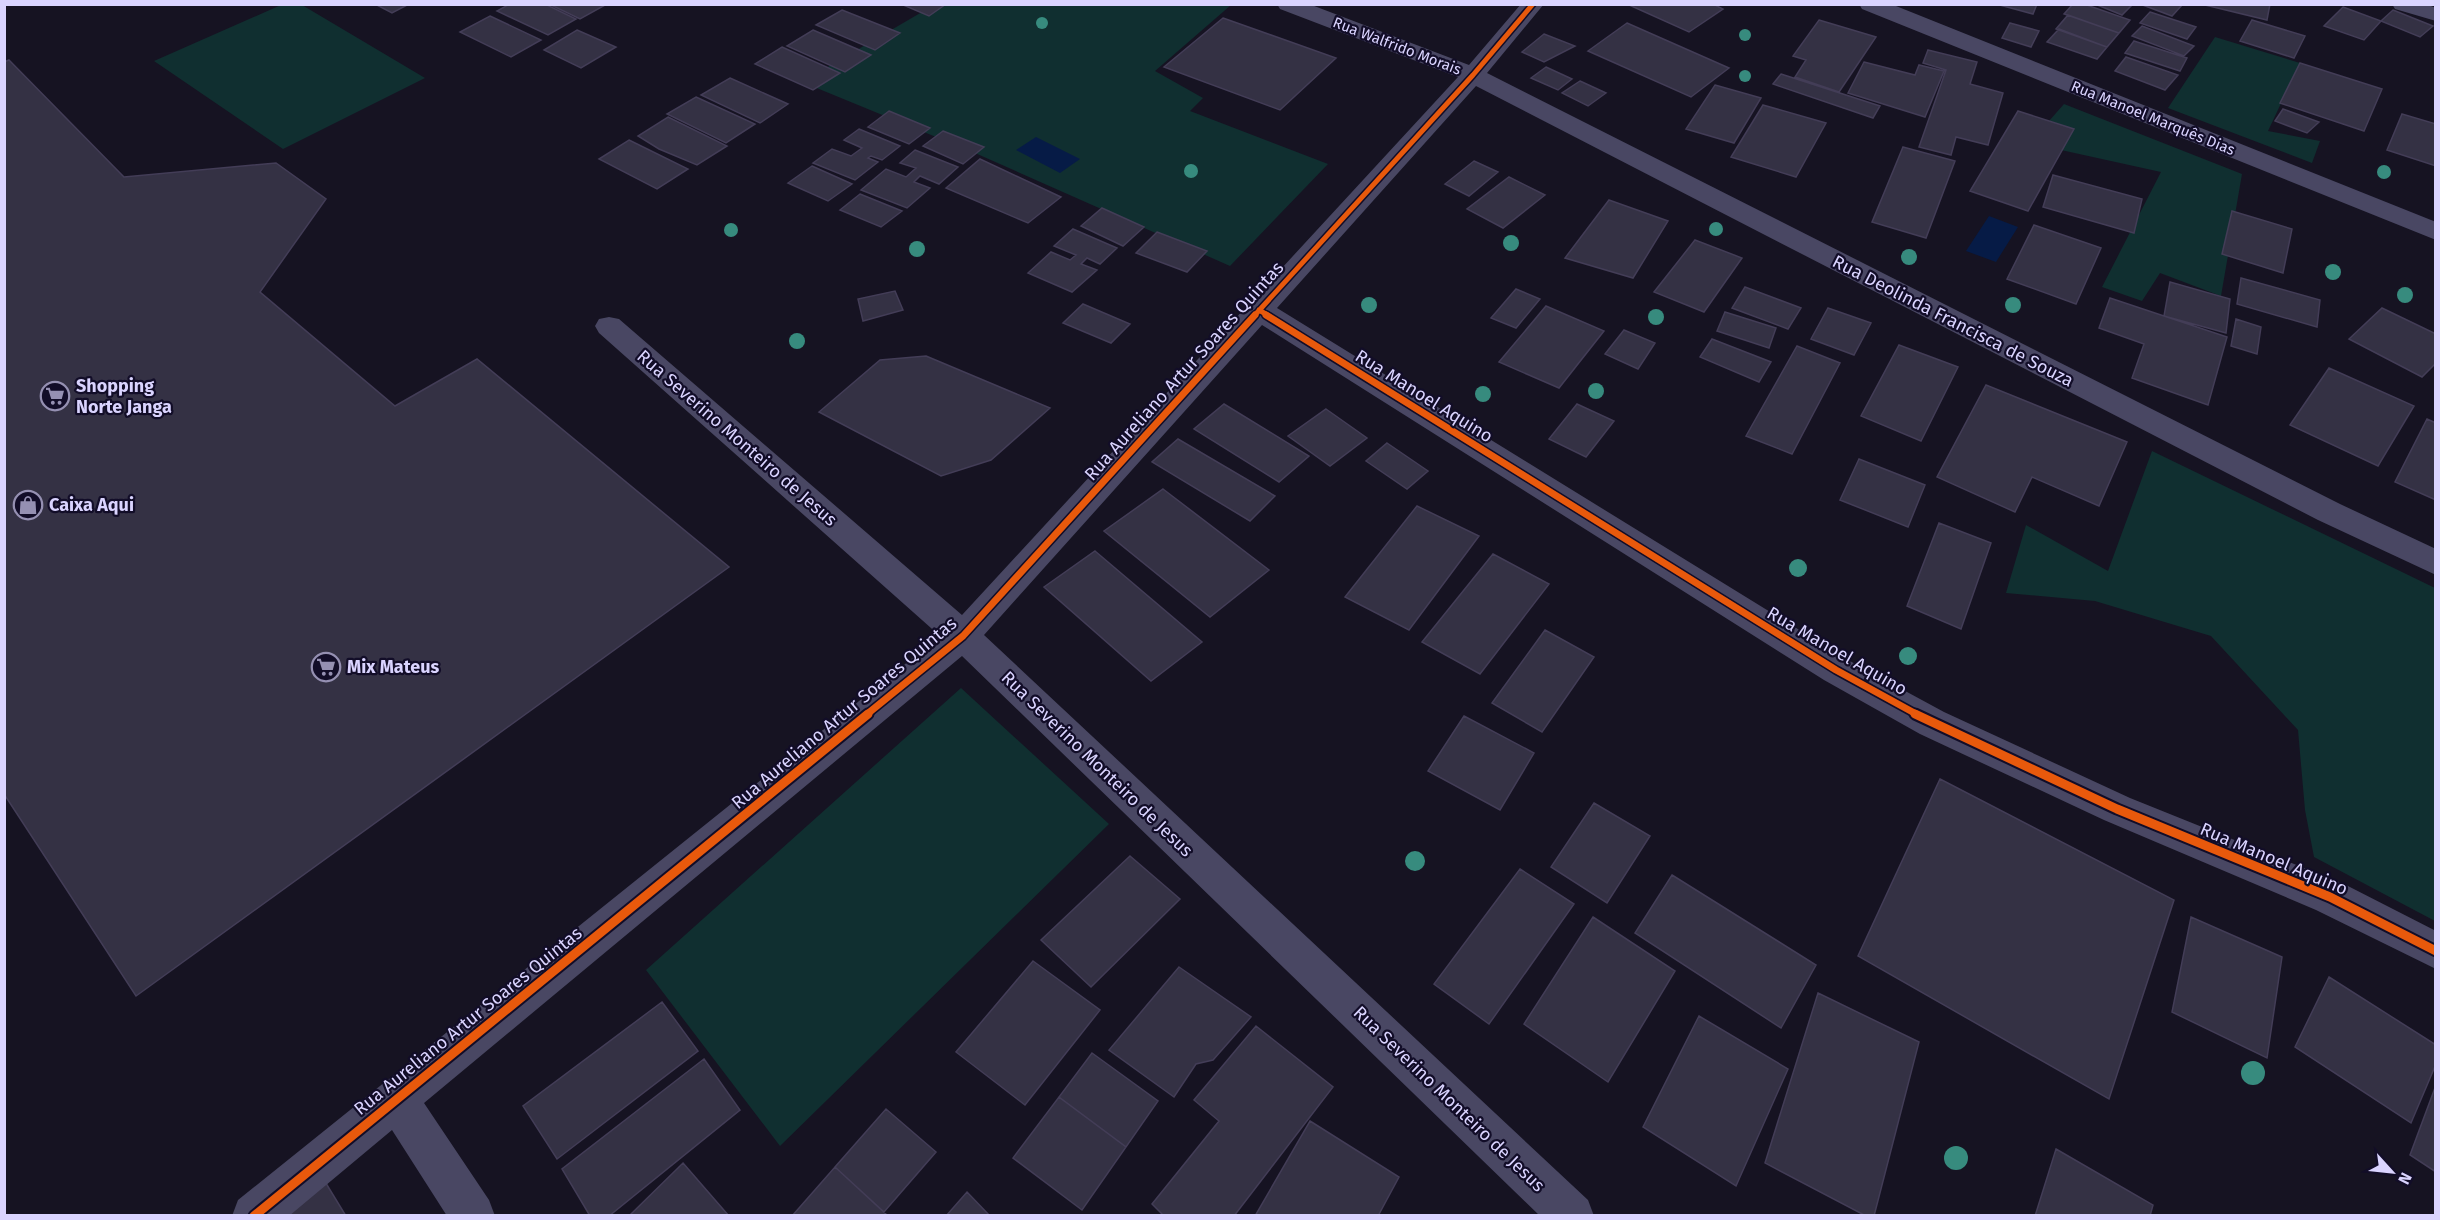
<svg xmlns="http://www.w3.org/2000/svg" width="2440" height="1220" viewBox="0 0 2440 1220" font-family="'Fira Sans',sans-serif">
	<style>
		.green { fill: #102f30 }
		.water { fill: #061b46 }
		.building { fill: #343144; stroke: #433d57; stroke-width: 1.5 }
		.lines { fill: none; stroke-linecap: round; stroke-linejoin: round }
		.minor { fill: #494763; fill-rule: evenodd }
		.cycleway-far2-casing { stroke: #120d28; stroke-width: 8 }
		.cycleway-far1-casing { stroke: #120d28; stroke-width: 10 }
		.cycleway-casing { stroke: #120d28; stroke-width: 13 }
		.cycleway-far2 { stroke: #e8590c; stroke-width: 5 }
		.cycleway-far1 { stroke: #e8590c; stroke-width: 7 }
		.cycleway { stroke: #e8590c; stroke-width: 9 }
		.tree { fill: #378b7e }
		.labels { text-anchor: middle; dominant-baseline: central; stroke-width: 4.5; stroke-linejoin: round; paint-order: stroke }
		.far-street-label { font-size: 15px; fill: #dad4ff; stroke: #120d28 }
		.street-label { font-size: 18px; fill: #dad4ff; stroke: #120d28 }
		.poi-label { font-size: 18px; font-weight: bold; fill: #dad4ff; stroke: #120d28; text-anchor: start }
	</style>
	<rect width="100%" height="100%" fill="#161322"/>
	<path class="green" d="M281 5H302L425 78 283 149 154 61Z
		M934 5H1231L1155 71 1203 98 1190 111 1328 164 1230 266 975 153 802 82Z
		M2215 37 2300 63 2268 131 2320 141 2312 163 2168 108Z
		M2064 104 2242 174 2221 296 2160 273 2142 301 2102 287 2161 172 2061 150 2073 129 2049 121Z
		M2152 451 2435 588V921L2314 857 2305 810 2298 730 2211 636 2095 601 2006 593 2026 525 2108 571Z
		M961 688 1109 824 780 1146 646 970Z"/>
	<path class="water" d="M1036 137 1080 159 1060 173 1016 150Z
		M1989 216 2018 227 1996 262 1966 251Z"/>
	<path class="building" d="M375 4H409L392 13Z
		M510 4H545L576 19 548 35 497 11Z
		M549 4H607L580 19Z
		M901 4H946L929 16Z
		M1627 4H1713L1723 9 1689 32Z
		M1996 4H2037L2033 14Z
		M2073 4H2084L2130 20 2119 33 2064 14Z
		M2095 4H2126L2131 6 2122 15Z
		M2140 4H2179L2182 5 2172 16Z
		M2201 4H2270L2267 20Z
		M2343 7 2381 21 2364 40 2324 26Z
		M842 10 900 33 875 50 816 25Z
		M2393 10 2433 26 2420 37 2381 21Z
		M2150 12 2196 27 2187 39 2140 23Z
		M2068 15 2119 33 2107 47 2056 29Z
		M490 16 541 40 511 57 460 32Z
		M1223 18 1336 58 1280 110 1164 67Z
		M1819 20 1876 37 1839 92 1795 77 1806 60 1793 56Z
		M2252 20 2305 36 2294 58 2240 41Z
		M1627 23 1729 68 1691 97 1588 51Z
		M2010 23 2039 31 2031 47 2002 38Z
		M2142 26 2194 46 2184 56 2132 36Z
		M2059 29 2107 47 2097 59 2047 42Z
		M577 30 616 47 581 68 544 50Z
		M813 30 871 55 845 72 787 46Z
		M1544 34 1575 46 1544 62 1522 52Z
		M2134 41 2187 58 2180 71 2125 53Z
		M782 47 840 73 813 90 755 64Z
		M1928 50 1977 62 1970 84 2003 93 1988 145 1956 137 1951 155 1919 147 1946 70 1923 63Z
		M2126 57 2178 75 2165 90 2115 71Z
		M9 60 124 177 276 163 326 199 260 292 395 406 477 359 729 567 136 996 4 794V62Z
		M1864 62 1915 75 1919 65 1944 71 1925 117 1848 93Z
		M2300 63 2382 89 2364 131 2280 103Z
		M1546 67 1572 79 1558 90 1531 78Z
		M1781 74 1880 106 1873 118 1773 84Z
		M730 78 788 104 760 123 701 95Z
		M1580 81 1606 93 1588 106 1562 93Z
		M1715 85 1761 98 1734 143 1686 129Z
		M696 97 755 124 726 143 667 114Z
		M1763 105 1826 123 1796 177 1731 157Z
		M2283 109 2319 122 2307 133 2275 121Z
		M889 111 930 128 909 144 868 127Z
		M2018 111 2074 129 2028 211 1970 191Z
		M2402 114 2436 124V166L2387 150Z
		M668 117 727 146 697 165 659 149 638 136Z
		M859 129 900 146 882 160 871 156 868 158 878 162 855 180 813 163 832 149 851 156 862 148 844 140Z
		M943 131 984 147 963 164 923 146Z
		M629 140 688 169 657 189 599 159Z
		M1903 147 1955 161 1926 238 1872 222Z
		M915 150 958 167 939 184 920 176 914 182 930 188 907 208 861 190 886 169 906 177 916 168 900 163Z
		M980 159 1061 197 1028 223 946 188Z
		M1474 161 1498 172 1469 196 1445 184Z
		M812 166 852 184 828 201 788 183Z
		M2053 175 2142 199 2134 233 2043 207Z
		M1509 177 1545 195 1503 228 1467 209Z
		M860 194 902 211 881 227 840 210Z
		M1609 200 1668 221 1633 278 1565 258Z
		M1102 208 1144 227 1123 246 1081 226Z
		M2232 211 2292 229 2283 273 2222 254Z
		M2034 225 2101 248 2076 304 2007 279Z
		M1073 229 1117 248 1100 264 1087 258 1081 264 1097 270 1072 292 1028 273 1051 252 1070 260 1076 255 1054 246Z
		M1157 232 1207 251 1187 272 1136 253Z
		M1695 240 1742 258 1704 312 1654 292Z
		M2241 278 2320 300 2317 327 2237 304Z
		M2170 282 2230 299 2226 333 2164 316Z
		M1745 287 1801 308 1788 329 1732 308Z
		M1516 289 1540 299 1516 328 1491 318Z
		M895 291 903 310 863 321 858 299Z
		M2110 298 2227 337 2208 405 2132 378 2144 344 2099 328Z
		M1083 304 1130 324 1111 343 1063 323Z
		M1546 306 1604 331 1559 388 1499 362Z
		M1828 308 1871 323 1854 355 1811 339Z
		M2382 308 2436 334V363L2422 377 2349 339Z
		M1725 312 1776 328 1769 348 1717 331Z
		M2236 319 2261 327 2257 354 2231 346Z
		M1624 330 1655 343 1638 369 1605 354Z
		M1712 339 1771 362 1759 382 1700 357Z
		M1899 345 1958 367 1921 441 1861 416Z
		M1797 346 1840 363 1792 454 1746 436Z
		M926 356 1050 408 991 460 941 476 819 412 880 360Z
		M2329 368 2414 406 2378 466 2290 425Z
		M1986 385 2127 442 2099 506 2032 477 2015 512 1937 477Z
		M1224 404 1309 456 1279 482 1194 429Z
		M1577 404 1614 421 1586 457 1549 439Z
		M1326 409 1367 438 1330 466 1288 436Z
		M2427 419 2436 423V500L2395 482Z
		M1178 439 1275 496 1250 521 1152 462Z
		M1387 443 1428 471 1407 489 1366 461Z
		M1859 459 1925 485 1908 527 1840 500Z
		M1163 489 1269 570 1210 617 1104 531Z
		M1417 506 1479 536 1409 630 1345 597Z
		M1939 523 1991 543 1961 629 1907 606Z
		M1095 551 1202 642 1151 681 1044 587Z
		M1493 554 1549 584 1480 674 1422 642Z
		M1545 630 1594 657 1542 732 1492 703Z
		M1464 716 1534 753 1500 810 1428 771Z
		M1940 779 2174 900 2109 1099 1858 956Z
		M1594 803 1650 836 1607 903 1551 867Z
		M1130 856 1180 899 1091 987 1041 940Z
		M1520 869 1574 904 1489 1024 1434 984Z
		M1672 875 1816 965 1781 1028 1635 933Z
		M1593 917 1675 971 1608 1082 1524 1024Z
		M2191 917 2282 957 2267 1058 2172 1012Z
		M1033 961 1100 1010 1025 1105 956 1052Z
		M1179 967 1251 1017 1213 1060 1196 1064 1174 1097 1109 1050Z
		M2329 977 2436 1045V1064L2411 1123 2295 1047Z
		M1818 993 1919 1042 1874 1216H1866L1765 1163Z
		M662 1002 698 1051 557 1159 523 1106Z
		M1699 1016 1788 1069 1736 1186 1643 1127Z
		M1256 1026 1333 1087 1234 1216H1164L1152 1204 1219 1121 1194 1100Z
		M1092 1053 1158 1101 1126 1147 1059 1097Z
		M704 1059 740 1110 609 1216H590L562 1169Z
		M2436 1085V1172L2410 1155Z
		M1059 1097 1126 1147 1082 1210 1013 1158Z
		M886 1109 936 1152 884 1212 835 1167Z
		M1310 1121 1399 1177 1378 1216H1255Z
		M2056 1149 2153 1205 2150 1216H2035Z
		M683 1163 729 1216H629Z
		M835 1167 888 1216H792Z
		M324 1180 346 1216H280Z
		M967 1192 990 1216H946Z"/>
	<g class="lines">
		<path class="minor" d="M1277 4H1309L1469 65 1521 4H1544L1487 73 2340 504 2436 549V575L2318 520 1476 86 1277 308 1848 660 1944 712 2130 798 2344 884 2436 931V969L2316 910 2104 820 1920 734 1824 680 1262 325 984 635 1588 1200 1594 1216H1540L962 656 424 1103 489 1200 495 1216H447L392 1130 289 1216H232L238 1200 940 636 599 333 595 326 599 319 609 317 619 319 962 615 1458 77 1280 9Z
			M1859 4H1891L2436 222V240L1862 9Z
			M2392 4H2426L2436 8V21L2395 9Z"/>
		<g class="cycleway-far2-casing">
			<path id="cycleway-far2" d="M1259 310 1269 316
				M1254 316 1473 75 1533 4"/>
		</g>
		<g class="cycleway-far1-casing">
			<path id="cycleway-far1" d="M1266 315 1836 670 1918 715
				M866 715 963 636 1255 315"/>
		</g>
		<g class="cycleway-casing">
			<path id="cycleway" d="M1915 714 2117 809 2330 897 2436 951
				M254 1216 868 714"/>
		</g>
		<use href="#cycleway-far2" class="cycleway-far2"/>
		<use href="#cycleway-far1" class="cycleway-far1"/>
		<use href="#cycleway" class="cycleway"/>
	</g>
	<g class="tree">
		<circle cx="1042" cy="23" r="6"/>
		<circle cx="1745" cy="35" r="6"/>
		<circle cx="1745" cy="76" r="6"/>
		<circle cx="1191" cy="171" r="7"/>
		<circle cx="2384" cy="172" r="7"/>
		<circle cx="1716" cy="229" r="7"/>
		<circle cx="731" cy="230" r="7"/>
		<circle cx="1511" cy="243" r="8"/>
		<circle cx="917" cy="249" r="8"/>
		<circle cx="1909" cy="257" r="8"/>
		<circle cx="2333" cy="272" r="8"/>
		<circle cx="2405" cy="295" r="8"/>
		<circle cx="1369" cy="305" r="8"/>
		<circle cx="2013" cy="305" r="8"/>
		<circle cx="1656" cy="317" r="8"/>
		<circle cx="797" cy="341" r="8"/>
		<circle cx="1596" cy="391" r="8"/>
		<circle cx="1483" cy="394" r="8"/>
		<circle cx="1798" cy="568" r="9"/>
		<circle cx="1908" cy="656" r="9"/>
		<circle cx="1415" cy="861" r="10"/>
		<circle cx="2253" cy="1073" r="12"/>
		<circle cx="1956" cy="1158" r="12"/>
	</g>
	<defs>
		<g id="supermarket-ring" transform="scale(1.5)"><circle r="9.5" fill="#120d28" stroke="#9590b2" stroke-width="1.5"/><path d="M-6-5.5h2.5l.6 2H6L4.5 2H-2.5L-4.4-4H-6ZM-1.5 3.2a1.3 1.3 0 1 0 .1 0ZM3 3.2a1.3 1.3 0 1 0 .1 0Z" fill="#9590b2"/></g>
		<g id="shop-ring" transform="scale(1.5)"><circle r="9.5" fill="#120d28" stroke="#9590b2" stroke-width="1.5"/><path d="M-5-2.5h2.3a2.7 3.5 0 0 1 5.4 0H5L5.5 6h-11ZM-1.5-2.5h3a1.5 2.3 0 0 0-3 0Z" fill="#9590b2"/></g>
	</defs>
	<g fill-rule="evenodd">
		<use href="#supermarket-ring" x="55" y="396"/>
		<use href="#shop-ring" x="28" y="505"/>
		<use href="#supermarket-ring" x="326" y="667"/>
	</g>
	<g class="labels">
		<g class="far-street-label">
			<text transform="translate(1397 46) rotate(21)">Rua Walfrido Morais</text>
			<text transform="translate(2153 118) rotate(22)">Rua Manoel Marquês Dias</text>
		</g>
		<g class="street-label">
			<text transform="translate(1953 321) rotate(27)">Rua Deolinda Francisca de Souza</text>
			<text transform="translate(1184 371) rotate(-48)">Rua Aureliano Artur Soares Quintas</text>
			<text transform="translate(1424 396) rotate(32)">Rua Manoel Aquino</text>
			<text transform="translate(737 438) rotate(41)">Rua Severino Monteiro de Jesus</text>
			<text transform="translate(1837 651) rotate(30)">Rua Manoel Aquino</text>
			<text transform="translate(844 713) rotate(-40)">Rua Aureliano Artur Soares Quintas</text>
			<text transform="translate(1097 764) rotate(44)">Rua Severino Monteiro de Jesus</text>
			<text transform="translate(2274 859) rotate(23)">Rua Manoel Aquino</text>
			<text transform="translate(468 1021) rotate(-39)">Rua Aureliano Artur Soares Quintas</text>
			<text transform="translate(1449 1099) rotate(44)">Rua Severino Monteiro de Jesus</text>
		</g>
		<g class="poi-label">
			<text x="76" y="386">Shopping<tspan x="76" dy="21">Norte Janga</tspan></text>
			<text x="49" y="505">Caixa Aqui</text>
			<text x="347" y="667">Mix Mateus</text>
		</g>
	</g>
	<rect width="2440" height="1220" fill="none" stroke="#dad4ff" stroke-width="12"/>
	<g transform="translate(2392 1172) rotate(117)" stroke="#120d28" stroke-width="4.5" paint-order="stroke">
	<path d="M0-4.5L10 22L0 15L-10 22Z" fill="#dad4ff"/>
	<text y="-9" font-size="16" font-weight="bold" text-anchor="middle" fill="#dad4ff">N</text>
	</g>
</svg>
